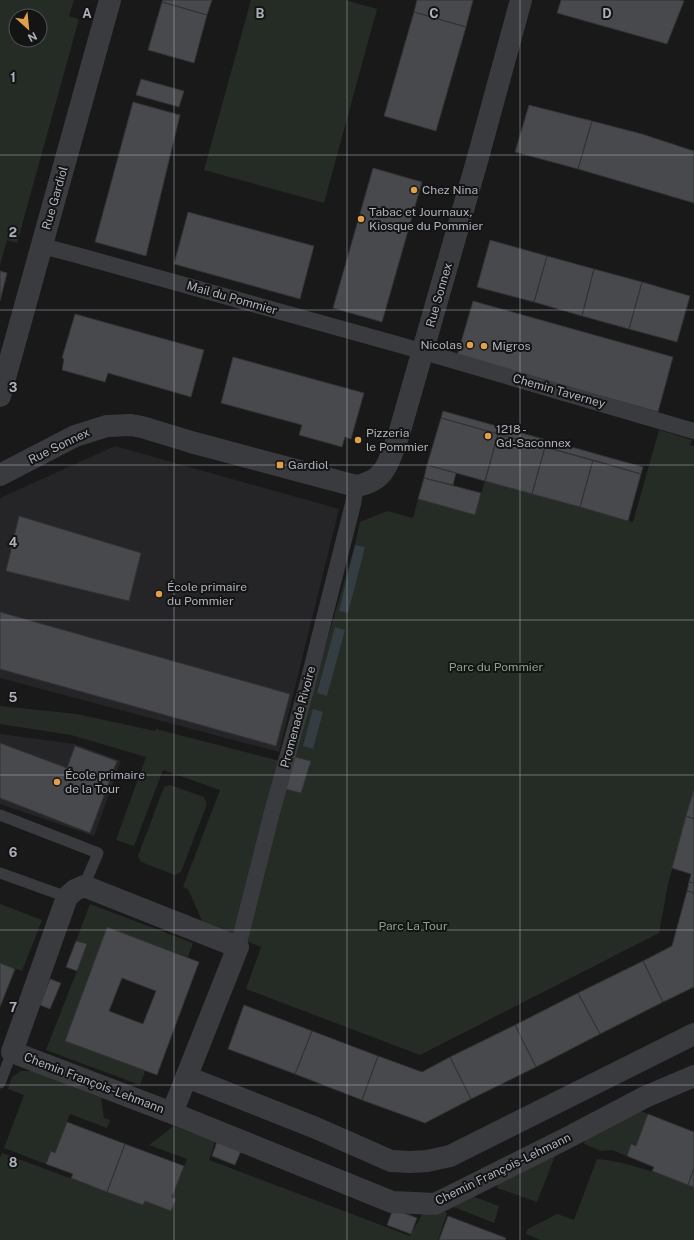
<svg xmlns="http://www.w3.org/2000/svg" width="694" height="1240" viewBox="0 0 694 1240" font-family="'Public Sans',sans-serif">
	<style>
		.built { fill: #252527 }
		.green { fill: #252c25; fill-rule: evenodd }
		.water { fill: #333d42 }
		.building { fill: #48494d; stroke: #333336; fill-rule: evenodd }
		.lines { fill: none; stroke-linecap: round; stroke-linejoin: round }
		.service { stroke: #3a3b3f; stroke-width: 11 }
		.pedestrian { stroke: #3a3b3f; stroke-width: 16 }
		.minor { stroke: #3a3b3f; stroke-width: 22 }
		.grid { fill: none; stroke: #acb1b9; stroke-width: 1; stroke-opacity: 0.55 }
		.poi-dot { fill: #e0a04b; stroke: #141415; stroke-width: 1.5 }
		.labels { text-anchor: middle; dominant-baseline: central; stroke-width: 4; stroke-linejoin: round; paint-order: stroke }
		.poi-label { font-size: 12px; fill: #acb1b9; stroke: #141415; text-anchor: start }
		.street-label { font-size: 12px; fill: #acb1b9; stroke: #141415 }
		.park-label { font-size: 12px; fill: #86a285; stroke: #141415 }
		.grid-label { font-size: 13px; text-anchor: middle; font-weight: bold; fill: #acb1b9; stroke: #141415; stroke-width: 4; stroke-linejoin: round; paint-order: stroke }
	</style>
	<rect width="100%" height="100%" fill="#19191a"/>
	<path class="built" d="M115 446 339 509 279 752 0 678V498Z
		M0 734 75 744 121 761 94 836 0 804Z"/>
	<path class="green" d="M0 0H74L69 16 79 19 17 243 7 240 0 265ZM16 16H40V40H16Z
		M251 0H345L377 9 324 203 204 170Z
		M659 430 692 440 690 445 694 446V789L668 884 659 933 420 1055 246 989 261 947 203 923 188 889 183 887 220 790 163 770 134 846 116 840 146 757 71 735 0 724V706L77 714 155 731 156 729 276 760 290 766 355 545 360 522 387 511 413 518 418 499 475 515 485 481 633 522Z
		M170 785 204 797 207 804 181 872 175 875 141 862 138 856 164 787Z
		M0 904 42 920 22 971 0 963Z
		M90 904 193 943 188 957 107 928 65 1041 145 1071 140 1085 46 1050 87 945 76 941Z
		M21 1071H33L101 1098 104 1118 110 1120 107 1128 70 1114 55 1153 51 1151 46 1164 4 1148 24 1095 8 1089 12 1077Z
		M640 1111 648 1114 636 1146 631 1144 627 1156 612 1150 601 1151 584 1144 585 1140Z
		M174 1126 215 1142 209 1160 410 1236 423 1213 441 1209 447 1213 438 1240H0V1158L2 1153 143 1205 145 1201 171 1211 176 1199 172 1197 187 1159 149 1145Z
		M555 1156 537 1202 497 1188 498 1183Z
		M597 1159C631 1162 662 1175 694 1187V1240H541L526 1234 528 1229 557 1214 574 1220Z
		M472 1196 499 1206 494 1223 451 1206Z"/>
	<path class="water" d="M355 545 365 547 348 613 339 611Z
		M335 627 345 630 327 696 317 693Z
		M313 709 323 712 313 749 303 746Z"/>
	<path class="building" d="M163 0H212L207 15 162 2Z
		M417 0H473L466 27 414 12Z
		M561 0H680L684 1 667 44 557 13Z
		M162 2 207 15 194 63 148 50Z
		M414 12 466 27 436 131 384 116Z
		M141 79 184 91 179 107 136 95Z
		M133 102 180 115 146 256 95 242Z
		M529 105 592 121 578 169 515 152Z
		M592 121 642 134 694 151V203L578 169Z
		M373 168 422 182 382 322 333 308Z
		M188 212 314 246 300 299 174 264Z
		M490 240 547 256 534 302 477 287Z
		M547 256 594 269 582 316 534 302Z
		M594 269 642 282 629 329 582 316Z
		M0 271 7 273 0 301Z
		M642 282 690 296 677 342 629 329Z
		M473 301 673 357 658 412 457 356Z
		M75 314 204 350 191 397 108 373 105 382 62 370 64 359 62 358Z
		M233 357 364 393 351 439 345 437 342 447 299 435 302 425 221 403Z
		M443 411 643 467 641 474 441 418Z
		M441 418 498 434 485 481 427 465Z
		M498 434 545 447 532 494 485 481Z
		M545 447 593 460 580 507 532 494Z
		M593 460 641 474 628 521 580 507Z
		M427 465 456 473 453 485 424 478Z
		M424 478 481 493 475 515 418 499Z
		M19 516 141 553 129 601 6 571Z
		M0 612 290 694 276 746 0 669Z
		M0 743 67 768 75 746 117 761 90 833 0 798Z
		M295 757 311 761 301 793 285 789Z
		M694 789V819L686 816Z
		M686 816 694 819V883L689 882 691 874 672 868Z
		M689 882 694 883V893L687 891Z
		M687 891 694 893V987L663 1002 643 961 672 946Z
		M107 927 199 962 157 1075 65 1041ZM122 978 156 991 143 1024 109 1011Z
		M76 941 87 944 77 971 66 967Z
		M643 961 663 1002 600 1034 578 993Z
		M0 963 15 969 0 1007Z
		M50 979 61 983 50 1009 40 1005Z
		M578 993 600 1034 536 1067 515 1025Z
		M244 1005 312 1031 295 1074 228 1049Z
		M515 1025 536 1067 471 1099 450 1057Z
		M312 1031 378 1056 362 1100 295 1074Z
		M378 1056 422 1072 450 1057 471 1099 425 1123 362 1100Z
		M648 1114 694 1132V1168L688 1185 652 1171 654 1167 627 1156 631 1144 636 1146Z
		M67 1122 125 1144 107 1192 71 1178 73 1174 46 1164 51 1151 55 1153Z
		M217 1142 241 1151 235 1165 212 1156Z
		M125 1144 184 1166 172 1197 176 1199 171 1211 145 1201 143 1205 107 1192Z
		M694 1168V1187L688 1185Z
		M393 1209 417 1218 411 1234 387 1225Z
		M448 1216 506 1238 505 1240H439Z"/>
	<g class="lines">
		<path class="service" d="M0 815 98 853 84 886
			M0 873 67 897
			M0 1083 12 1052"/>
		<path class="pedestrian" d="M42 246 73 254 400 345 694 431
			M238 947 272 812 307 686 353 504 356 486"/>
		<path class="minor" d="M0 396 110 0
			M0 475 75 436 107 426 131 425 142 427 191 442 356 486C387 481 389 460 399 434L477 161 521 0
			M187 1077 316 1128 391 1161 410 1162 427 1161 450 1156 694 1034
			M172 1113 238 947 84 886 75 890 67 897 12 1052 172 1113 392 1202 435 1204 565 1139 645 1097 694 1076"/>
	</g>
	<path class="grid" d="M174 0V1240M347 0V1240M520 0V1240M0 155H694M0 310H694M0 465H694M0 620H694M0 775H694M0 930H694M0 1085H694"/>
	<g class="poi-dot">
		<circle cx="414" cy="190" r="4"/>
		<circle cx="361" cy="219" r="4"/>
		<circle cx="470" cy="345" r="4"/>
		<circle cx="484" cy="346" r="4"/>
		<circle cx="488" cy="436" r="4"/>
		<circle cx="358" cy="440" r="4"/>
		<rect x="276" y="461" width="8" height="8" rx="2"/>
		<circle cx="159" cy="594" r="4"/>
		<circle cx="57" cy="782" r="4"/>
	</g>
	<g class="labels">
		<g class="poi-label">
			<text x="422" y="190">Chez Nina</text>
			<text x="369" y="212">Tabac et Journaux,<tspan x="369" dy="14">Kiosque du Pommier</tspan></text>
			<text x="462" y="345" text-anchor="end">Nicolas</text>
			<text x="492" y="346">Migros</text>
			<text x="496" y="429">1218 -<tspan x="496" dy="14">Gd-Saconnex</tspan></text>
			<text x="366" y="433">Pizzeria<tspan x="366" dy="14">le Pommier</tspan></text>
			<text x="288" y="465">Gardiol</text>
			<text x="167" y="587">École primaire<tspan x="167" dy="14">du Pommier</tspan></text>
			<text x="65" y="775">École primaire<tspan x="65" dy="14">de la Tour</tspan></text>
		</g>
		<g class="street-label">
			<text transform="translate(55 198) rotate(-74)">Rue Gardiol</text>
			<text transform="translate(439 295) rotate(-74)">Rue Sonnex</text>
			<text transform="translate(232 298) rotate(16)">Mail du Pommier</text>
			<text transform="translate(559 391) rotate(16)">Chemin Taverney</text>
			<text transform="translate(59 446) rotate(-26)">Rue Sonnex</text>
			<text transform="translate(298 717) rotate(-75)">Promenade Rivoire</text>
			<text transform="translate(94 1083) rotate(21)">Chemin François-Lehmann</text>
			<text transform="translate(503 1169) rotate(-26)">Chemin François-Lehmann</text>
		</g>
		<g class="park-label">
			<text x="496" y="667">Parc du Pommier</text>
			<text x="413" y="926">Parc La Tour</text>
		</g>
	</g>
	<g class="grid-label">
		<text x="87" y="18">A</text>
		<text x="260" y="18">B</text>
		<text x="434" y="18">C</text>
		<text x="607" y="18">D</text>
		<text x="13" y="82">1</text>
		<text x="13" y="237">2</text>
		<text x="13" y="392">3</text>
		<text x="13" y="547">4</text>
		<text x="13" y="702">5</text>
		<text x="13" y="857">6</text>
		<text x="13" y="1012">7</text>
		<text x="13" y="1167">8</text>
	</g>
	<g transform="translate(28 28) rotate(153)"><circle r="19" fill="#141415" stroke="#515357"/>
	<path d="M0-3L7 15L0 10L-7 15Z" fill="#e0a04b"/>
	<text y="-6" font-size="11" font-weight="bold" text-anchor="middle" fill="#acb1b9">N</text>
	</g>
</svg>
